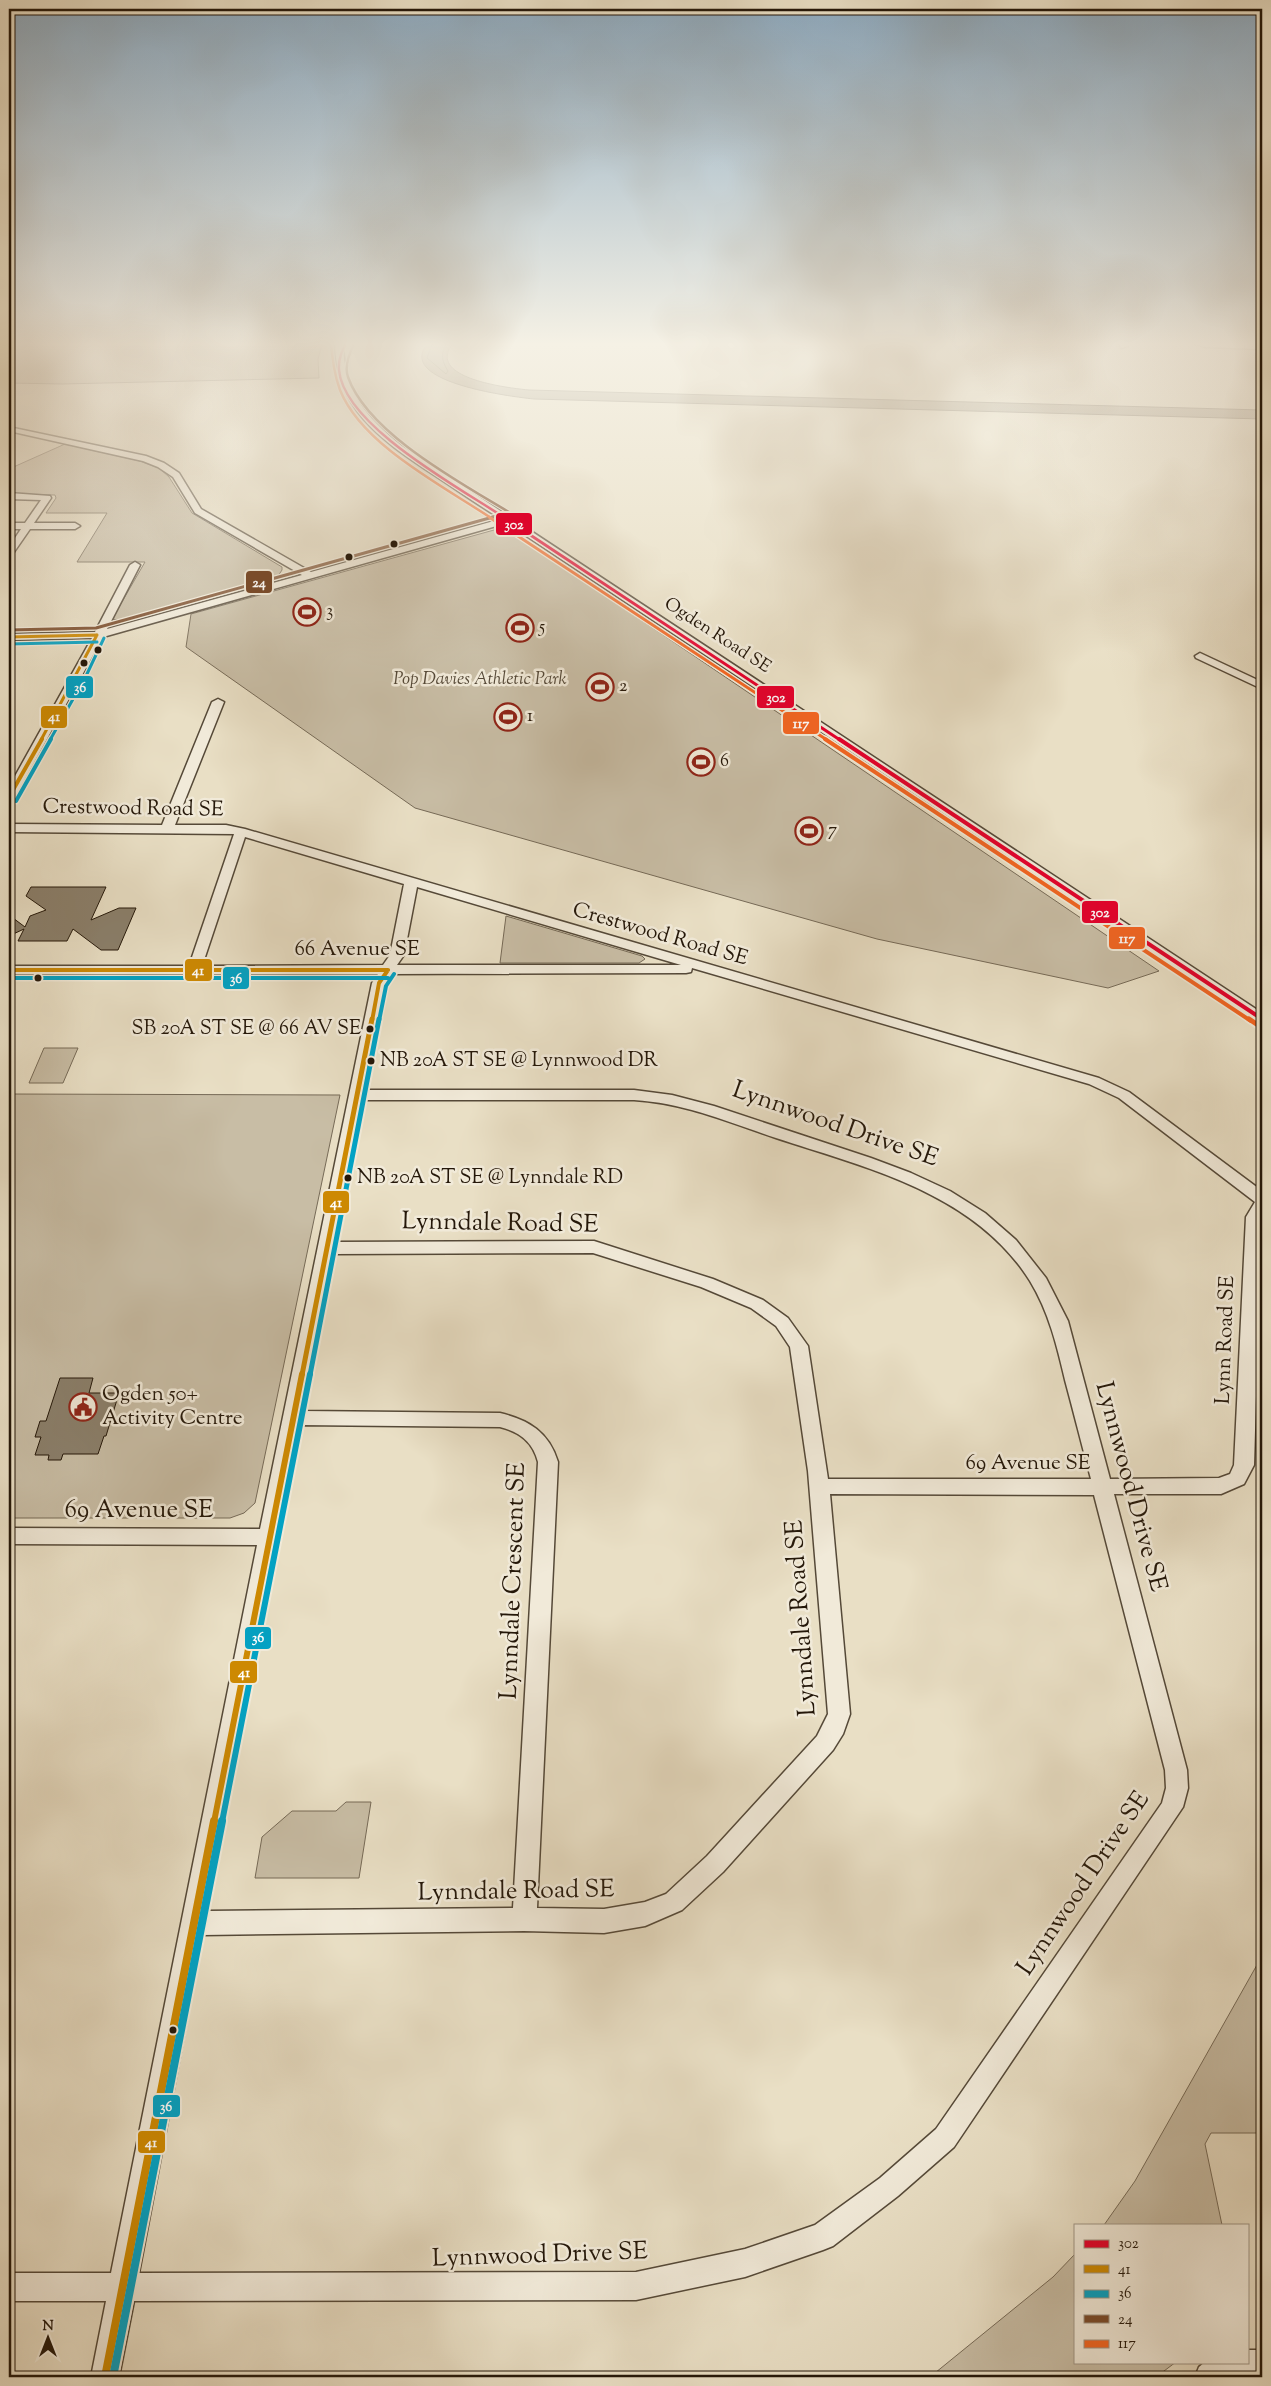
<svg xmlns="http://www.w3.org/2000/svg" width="1271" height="2386" viewBox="0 0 1271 2386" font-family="'Sorts Mill Goudy',serif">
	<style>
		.green { fill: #c8bda5; stroke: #766a57 }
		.water { fill: #a69b85; stroke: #726653 }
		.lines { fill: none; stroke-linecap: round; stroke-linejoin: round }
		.shore { stroke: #655947; stroke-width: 1 }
		.building { fill: #8a7f6b; stroke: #241709 }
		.minor-casing { stroke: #554938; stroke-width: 3 }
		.minor { fill: #f1ead9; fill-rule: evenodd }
		.bus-1-far2-casing { stroke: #f1ead9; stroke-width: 4.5 }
		.bus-1-far1-casing { stroke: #f1ead9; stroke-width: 5.5 }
		.bus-1-casing { stroke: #f1ead9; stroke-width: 7 }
		.bus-2-far4-casing { stroke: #f1ead9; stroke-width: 5.5 }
		.bus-2-far3-casing { stroke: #f1ead9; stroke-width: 7 }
		.bus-2-far2-casing { stroke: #f1ead9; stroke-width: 9 }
		.bus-2-far1-casing { stroke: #f1ead9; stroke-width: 10 }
		.bus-2-casing { stroke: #f1ead9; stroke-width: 12 }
		.bus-3-far4-casing { stroke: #f1ead9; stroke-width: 5.5 }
		.bus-3-far3-casing { stroke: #f1ead9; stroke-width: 7 }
		.bus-3-far2-casing { stroke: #f1ead9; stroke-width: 9 }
		.bus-3-far1-casing { stroke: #f1ead9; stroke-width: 10 }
		.bus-3-casing { stroke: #f1ead9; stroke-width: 12 }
		.bus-4-far1-casing { stroke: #f1ead9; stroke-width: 4.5 }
		.bus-4-casing { stroke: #f1ead9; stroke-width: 5.5 }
		.bus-5-far3-casing { stroke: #f1ead9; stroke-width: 4.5 }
		.bus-5-far2-casing { stroke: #f1ead9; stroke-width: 5.5 }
		.bus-5-far1-casing { stroke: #f1ead9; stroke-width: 7 }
		.bus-5-casing { stroke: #f1ead9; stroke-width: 9 }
		.bus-1-far2 { stroke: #e4002b; stroke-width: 2.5 }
		.bus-1-far1 { stroke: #e4002b; stroke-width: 3 }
		.bus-1 { stroke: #e4002b; stroke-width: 4 }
		.bus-2-far4 { stroke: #cd8902; stroke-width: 3 }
		.bus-2-far3 { stroke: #cd8902; stroke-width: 4 }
		.bus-2-far2 { stroke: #cd8902; stroke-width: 5 }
		.bus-2-far1 { stroke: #cd8902; stroke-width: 6 }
		.bus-2 { stroke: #cd8902; stroke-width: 8 }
		.bus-3-far4 { stroke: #02a2c4; stroke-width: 3 }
		.bus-3-far3 { stroke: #02a2c4; stroke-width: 4 }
		.bus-3-far2 { stroke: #02a2c4; stroke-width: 5 }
		.bus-3-far1 { stroke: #02a2c4; stroke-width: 6 }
		.bus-3 { stroke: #02a2c4; stroke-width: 8 }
		.bus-4-far1 { stroke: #7a4b2a; stroke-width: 2.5 }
		.bus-4 { stroke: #7a4b2a; stroke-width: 3 }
		.bus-5-far3 { stroke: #f26522; stroke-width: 2.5 }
		.bus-5-far2 { stroke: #f26522; stroke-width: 3 }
		.bus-5-far1 { stroke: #f26522; stroke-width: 4 }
		.bus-5 { stroke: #f26522; stroke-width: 5 }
		.bus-dot { fill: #241709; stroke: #f1ead9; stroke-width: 2 }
		.labels { text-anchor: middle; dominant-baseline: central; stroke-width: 5; stroke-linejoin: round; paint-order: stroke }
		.far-poi-label { font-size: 18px; fill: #241709; stroke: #f1ead9; text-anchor: start }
		.far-street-label { font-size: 18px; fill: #241709; stroke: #f1ead9 }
		.far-park-label { font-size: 18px; font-style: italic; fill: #554938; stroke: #f1ead9 }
		.bus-label { font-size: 20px; fill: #241709; stroke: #f1ead9; text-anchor: start }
		.street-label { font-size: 21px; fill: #241709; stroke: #f1ead9 }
		.poi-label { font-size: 21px; fill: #241709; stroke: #f1ead9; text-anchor: start }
		.near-street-label { font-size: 25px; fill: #241709; stroke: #f1ead9 }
		.line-badge { stroke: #f1ead9; stroke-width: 2 }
		.badge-label { font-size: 14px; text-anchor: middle; font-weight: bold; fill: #fff }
	</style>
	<rect width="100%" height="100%" fill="#e9dfc5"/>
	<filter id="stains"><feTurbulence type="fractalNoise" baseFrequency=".004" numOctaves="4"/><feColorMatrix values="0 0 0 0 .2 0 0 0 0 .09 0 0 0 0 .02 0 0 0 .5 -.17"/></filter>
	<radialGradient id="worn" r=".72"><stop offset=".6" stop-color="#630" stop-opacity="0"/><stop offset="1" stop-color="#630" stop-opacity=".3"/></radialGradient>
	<path class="green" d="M9 341H323L318 359 319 378 62 384 9 383Z
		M65 444 140 461 159 468 169 477 192 513 282 567V570L278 576 266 581 132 619 124 621 112 619 145 562H77L107 513H46L56 498 55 495 9 494V469Z
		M494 530 510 531 1159 971 1108 988 877 939 415 808 186 647 191 614Z
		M506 916 642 956 645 959 639 963H500Z
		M44 1048H78L63 1083H29Z
		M9 1094 340 1095 255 1503 244 1513 230 1518H9Z
		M346 1802H371L359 1878H255L262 1837 292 1811H336Z
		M1262 1956V2133H1211L1205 2144 1222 2225H1104L1135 2181Z
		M1075 2254V2362H1176L1156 2377H930L1053 2277Z"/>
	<path class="water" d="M430 341H455C421 378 508 388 529 390L1262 410V419L534 399C514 397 389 382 430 341Z"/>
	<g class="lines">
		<path class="shore" d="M433 341 427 358 446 374 448 371C441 360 440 351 449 341"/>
	</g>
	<path class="building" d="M31 887H106L91 920 119 908H136L118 950H101L73 929 67 941H18L24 929 9 936V915L25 927 30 916 46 910 26 896Z
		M60 1378H93L89 1393H119L106 1436H104L98 1454H63L61 1460H48L49 1455H35L41 1437H35L40 1421H46Z"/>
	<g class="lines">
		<g class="minor-casing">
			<path id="minor" d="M335 341H343C343 391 365 416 402 446L1262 1013V1023L1257 1022 507 523 103 637 15 797 9 801V787L92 638 9 640V634L95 632 130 565 135 562 140 565 107 629 302 575 195 513 173 477 158 467 143 461 9 431V427L146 456 164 463 179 473 201 509 311 572 501 519C477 504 454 488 431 473 380 439 335 408 335 341Z
				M1118 341H1125L1128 346 1121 348Z
				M1187 341 1262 345V349L1205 347Z
				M9 493 50 496 51 498 34 523H75L80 526 75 529H30L12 555 9 556V547L21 529H9V523H25L41 500 9 499Z
				M1200 653 1262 682V689L1196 658 1195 656Z
				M218 699 224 702 175 825H226L245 829 1099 1078 1129 1092 1262 1191 1254 1465 1244 1484 1221 1494H1114L1187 1770 1188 1788 1183 1807 954 2147 898 2196 833 2246 823 2250 745 2277 636 2300 134 2301 119 2377H91L106 2301H9V2273H111L257 1545 9 1544V1528L260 1529 372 983 378 974H9V966H189L234 834 9 832V824L162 825 212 702ZM245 837 404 884 390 955 383 965 202 966ZM417 887 681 965H397L404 955ZM692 968 1089 1084 1119 1098 1255 1202 1246 1217 1234 1465 1230 1474 1219 1478 1110 1479 1068 1321 1046 1278 1016 1240 985 1213 950 1191 911 1173 871 1158 714 1106 672 1095 634 1090H365L386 983 392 974 686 973 691 972ZM363 1100H634C684 1103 728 1122 776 1138 867 1168 975 1193 1030 1281 1049 1312 1057 1346 1065 1380 1074 1413 1082 1446 1091 1479H828L808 1346 788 1318 763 1300 713 1279 594 1241 336 1242ZM593 1253 701 1287 751 1308 776 1326 790 1347 808 1471 828 1714 817 1736 707 1856 666 1894 645 1902 604 1909 537 1908 558 1462C549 1432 529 1420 500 1413L303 1411 333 1254ZM300 1425 500 1427C520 1432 533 1442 538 1462L513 1908 208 1911ZM830 1494 1094 1495 1165 1770 1166 1788 1162 1803 936 2129 880 2178 815 2225 745 2249 636 2272 139 2273 203 1935 524 1931 604 1933 645 1926 682 1910 723 1872 833 1750 843 1734 850 1714Z
				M1247 2350H1262V2377H1195L1199 2367 1205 2362H1247Z"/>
		</g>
		<use href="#minor" class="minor"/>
		<g class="bus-1-far2-casing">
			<path id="bus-1-far2" d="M347 341C342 351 338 359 339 370 344 426 460 488 505 518"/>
		</g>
		<g class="bus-1-far1-casing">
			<path id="bus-1-far1" d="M503 517 840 740"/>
		</g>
		<g class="bus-1-casing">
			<path id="bus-1" d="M839 739 1262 1019"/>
		</g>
		<g class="bus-2-far4-casing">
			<path id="bus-2-far4" d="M9 637 97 635
				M41 740 97 635"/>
		</g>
		<g class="bus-2-far3-casing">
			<path id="bus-2-far3" d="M9 797 42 739
				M9 970H388
				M372 1021 379 983 388 970"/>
		</g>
		<g class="bus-2-far2-casing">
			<path id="bus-2-far2" d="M302 1375 372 1019"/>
		</g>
		<g class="bus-2-far1-casing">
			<path id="bus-2-far1" d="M214 1822 302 1374"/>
		</g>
		<g class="bus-2-casing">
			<path id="bus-2" d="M105 2377 214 1821"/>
		</g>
		<g class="bus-3-far4-casing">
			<path id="bus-3-far4" d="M9 644 97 642
				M50 740 86 676 104 638"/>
		</g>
		<g class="bus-3-far3-casing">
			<path id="bus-3-far3" d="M16 801 51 739
				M9 978H388
				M379 1021 386 986 394 974"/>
		</g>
		<g class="bus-3-far2-casing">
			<path id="bus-3-far2" d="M310 1375 379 1019"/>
		</g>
		<g class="bus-3-far1-casing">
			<path id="bus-3-far1" d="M222 1822 310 1374"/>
		</g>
		<g class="bus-3-casing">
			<path id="bus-3" d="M113 2377 222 1821"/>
		</g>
		<g class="bus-4-far1-casing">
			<path id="bus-4-far1" d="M354 344C349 354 344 366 348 377 368 434 463 484 512 514
				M489 518 506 513"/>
		</g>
		<g class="bus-4-casing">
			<path id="bus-4" d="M9 630 96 628 493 517"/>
		</g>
		<g class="bus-5-far3-casing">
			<path id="bus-5-far3" d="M331 341C332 358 334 374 340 390 362 445 443 486 491 518"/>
		</g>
		<g class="bus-5-far2-casing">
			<path id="bus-5-far2" d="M489 517 827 740"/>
		</g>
		<g class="bus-5-far1-casing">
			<path id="bus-5-far1" d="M825 739 1251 1021"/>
		</g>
		<g class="bus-5-casing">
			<path id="bus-5" d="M1249 1019 1258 1025"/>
		</g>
		<use href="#bus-1-far2" class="bus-1-far2"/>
		<use href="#bus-1-far1" class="bus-1-far1"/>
		<use href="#bus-1" class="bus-1"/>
		<use href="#bus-2-far4" class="bus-2-far4"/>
		<use href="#bus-2-far3" class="bus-2-far3"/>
		<use href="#bus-2-far2" class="bus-2-far2"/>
		<use href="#bus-2-far1" class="bus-2-far1"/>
		<use href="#bus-2" class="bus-2"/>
		<use href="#bus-3-far4" class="bus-3-far4"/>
		<use href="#bus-3-far3" class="bus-3-far3"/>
		<use href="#bus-3-far2" class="bus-3-far2"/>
		<use href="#bus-3-far1" class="bus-3-far1"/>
		<use href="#bus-3" class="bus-3"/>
		<use href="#bus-4-far1" class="bus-4-far1"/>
		<use href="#bus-4" class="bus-4"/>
		<use href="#bus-5-far3" class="bus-5-far3"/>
		<use href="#bus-5-far2" class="bus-5-far2"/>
		<use href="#bus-5-far1" class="bus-5-far1"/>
		<use href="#bus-5" class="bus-5"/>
	</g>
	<linearGradient id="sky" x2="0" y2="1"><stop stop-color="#8daac0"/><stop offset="0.51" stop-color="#f5f1e5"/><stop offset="1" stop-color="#f5f1e5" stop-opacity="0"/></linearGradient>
	<rect width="1271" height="675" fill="url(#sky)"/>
	<defs>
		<g id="stadium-ring" transform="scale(1.4375)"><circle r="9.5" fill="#f1ead9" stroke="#8f2418" stroke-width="1.5"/><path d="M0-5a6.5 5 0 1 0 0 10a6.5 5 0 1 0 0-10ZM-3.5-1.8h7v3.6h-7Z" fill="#8f2418"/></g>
		<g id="civic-ring" transform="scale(1.4375)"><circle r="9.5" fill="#f1ead9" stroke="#8f2418" stroke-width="1.5"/><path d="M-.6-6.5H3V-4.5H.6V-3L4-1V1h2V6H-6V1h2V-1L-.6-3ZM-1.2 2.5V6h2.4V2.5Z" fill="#8f2418"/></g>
	</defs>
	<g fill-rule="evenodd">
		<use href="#stadium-ring" x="307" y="612"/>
		<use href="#stadium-ring" x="520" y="628"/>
		<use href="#stadium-ring" x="600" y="687"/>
		<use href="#stadium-ring" x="508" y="717"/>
		<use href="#stadium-ring" x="701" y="762"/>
		<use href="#stadium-ring" x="809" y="831"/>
		<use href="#civic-ring" x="83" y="1407"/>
	</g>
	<g class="bus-dot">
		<circle cx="394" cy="544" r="4.5"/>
		<circle cx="349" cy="557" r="4.5"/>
		<circle cx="98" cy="650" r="4.5"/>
		<circle cx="84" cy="663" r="4.5"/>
		<circle cx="38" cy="978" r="4.5"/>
		<circle cx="370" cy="1029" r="4.5"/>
		<circle cx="371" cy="1061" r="4.5"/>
		<circle cx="348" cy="1178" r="4.5"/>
		<circle cx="173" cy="2030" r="4.5"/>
	</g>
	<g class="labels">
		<g class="far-poi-label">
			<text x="326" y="612">3</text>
			<text x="539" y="628">5</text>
			<text x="619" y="687">2</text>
			<text x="527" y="717">1</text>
			<text x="720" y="762">6</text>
			<text x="828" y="831">7</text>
		</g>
		<g class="far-street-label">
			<text transform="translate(717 636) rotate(33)">Ogden Road SE</text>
		</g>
		<g class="far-park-label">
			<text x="480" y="680">Pop Davies Athletic Park</text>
		</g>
		<g class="bus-label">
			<text x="361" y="1029" text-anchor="end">SB 20A ST SE @ 66 AV SE</text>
			<text x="380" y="1061">NB 20A ST SE @ Lynnwood DR</text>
			<text x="357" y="1178">NB 20A ST SE @ Lynndale RD</text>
		</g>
		<g class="street-label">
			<text transform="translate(133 809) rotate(1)">Crestwood Road SE</text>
			<text transform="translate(660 935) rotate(16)">Crestwood Road SE</text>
			<text x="357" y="950">66 Avenue SE</text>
			<text transform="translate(1226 1340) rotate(-88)">Lynn Road SE</text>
			<text x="1028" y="1464">69 Avenue SE</text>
		</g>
		<g class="poi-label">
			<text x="102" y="1395">Ogden 50+<tspan x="102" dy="24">Activity Centre</tspan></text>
		</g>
		<g class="near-street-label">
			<text transform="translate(835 1125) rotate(19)">Lynnwood Drive SE</text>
			<text transform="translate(500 1224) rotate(1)">Lynndale Road SE</text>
			<text transform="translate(1130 1487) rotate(75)">Lynnwood Drive SE</text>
			<text x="139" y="1511">69 Avenue SE</text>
			<text transform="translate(514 1581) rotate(-88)">Lynndale Crescent SE</text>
			<text transform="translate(802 1618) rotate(-94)">Lynndale Road SE</text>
			<text transform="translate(1084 1884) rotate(-56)">Lynnwood Drive SE</text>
			<text transform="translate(516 1892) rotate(-1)">Lynndale Road SE</text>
			<text transform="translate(540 2256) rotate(-2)">Lynnwood Drive SE</text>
		</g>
	</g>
	<g class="line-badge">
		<rect x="495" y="512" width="38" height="24" rx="5" fill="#e4002b"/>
		<rect x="245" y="570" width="28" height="24" rx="5" fill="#7a4b2a"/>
		<rect x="65" y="675" width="29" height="24" rx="5" fill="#02a2c4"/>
		<rect x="756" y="685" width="39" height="24" rx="5" fill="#e4002b"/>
		<rect x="40" y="705" width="28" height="24" rx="5" fill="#cd8902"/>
		<rect x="782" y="711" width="38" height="24" rx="5" fill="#f26522"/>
		<rect x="1081" y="900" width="38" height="24" rx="5" fill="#e4002b"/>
		<rect x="1108" y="926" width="38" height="24" rx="5" fill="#f26522"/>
		<rect x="184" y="958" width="29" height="24" rx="5" fill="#cd8902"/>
		<rect x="222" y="966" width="28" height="24" rx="5" fill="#02a2c4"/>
		<rect x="322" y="1190" width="28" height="24" rx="5" fill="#cd8902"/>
		<rect x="244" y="1626" width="28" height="24" rx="5" fill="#02a2c4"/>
		<rect x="229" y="1660" width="29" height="24" rx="5" fill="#cd8902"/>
		<rect x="152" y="2094" width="29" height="24" rx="5" fill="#02a2c4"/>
		<rect x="137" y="2130" width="29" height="24" rx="5" fill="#cd8902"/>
	</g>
	<g class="badge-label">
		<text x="514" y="529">302</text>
		<text x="259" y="587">24</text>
		<text x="80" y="692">36</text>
		<text x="776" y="702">302</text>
		<text x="54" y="721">41</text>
		<text x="801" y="728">117</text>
		<text x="1100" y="917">302</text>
		<text x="1127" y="943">117</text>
		<text x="198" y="975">41</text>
		<text x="236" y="983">36</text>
		<text x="336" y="1207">41</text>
		<text x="258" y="1642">36</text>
		<text x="244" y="1677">41</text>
		<text x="166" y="2111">36</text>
		<text x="151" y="2147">41</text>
	</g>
	<rect width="1271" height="2386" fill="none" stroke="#e9dfc5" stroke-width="30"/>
	<rect x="10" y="10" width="1251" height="2366" fill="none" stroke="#241709" stroke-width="2.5"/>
	<rect x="15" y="15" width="1241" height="2356" fill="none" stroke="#241709"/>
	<rect x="1074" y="2224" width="175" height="140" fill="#f1ead9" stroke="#9f9686"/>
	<rect x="1084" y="2240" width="25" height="8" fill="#e4002b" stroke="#9f9686"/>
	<text x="1118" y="2248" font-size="15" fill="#241709">302</text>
	<rect x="1084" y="2265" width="25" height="8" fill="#cd8902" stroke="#9f9686"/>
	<text x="1118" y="2274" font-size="15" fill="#241709">41</text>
	<rect x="1084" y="2290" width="25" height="8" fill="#02a2c4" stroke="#9f9686"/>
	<text x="1118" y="2298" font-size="15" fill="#241709">36</text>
	<rect x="1084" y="2315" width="25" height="8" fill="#7a4b2a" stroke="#9f9686"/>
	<text x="1118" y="2324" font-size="15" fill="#241709">24</text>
	<rect x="1084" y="2340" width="25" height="8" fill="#f26522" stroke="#9f9686"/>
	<text x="1118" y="2348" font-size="15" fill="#241709">117</text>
	<g transform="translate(48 2338)" stroke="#f1ead9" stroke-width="4" paint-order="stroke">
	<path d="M0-4L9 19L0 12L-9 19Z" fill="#241709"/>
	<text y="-8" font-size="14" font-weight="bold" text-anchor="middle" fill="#241709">N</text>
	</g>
	<rect width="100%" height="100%" filter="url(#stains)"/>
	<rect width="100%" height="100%" fill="url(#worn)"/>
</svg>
